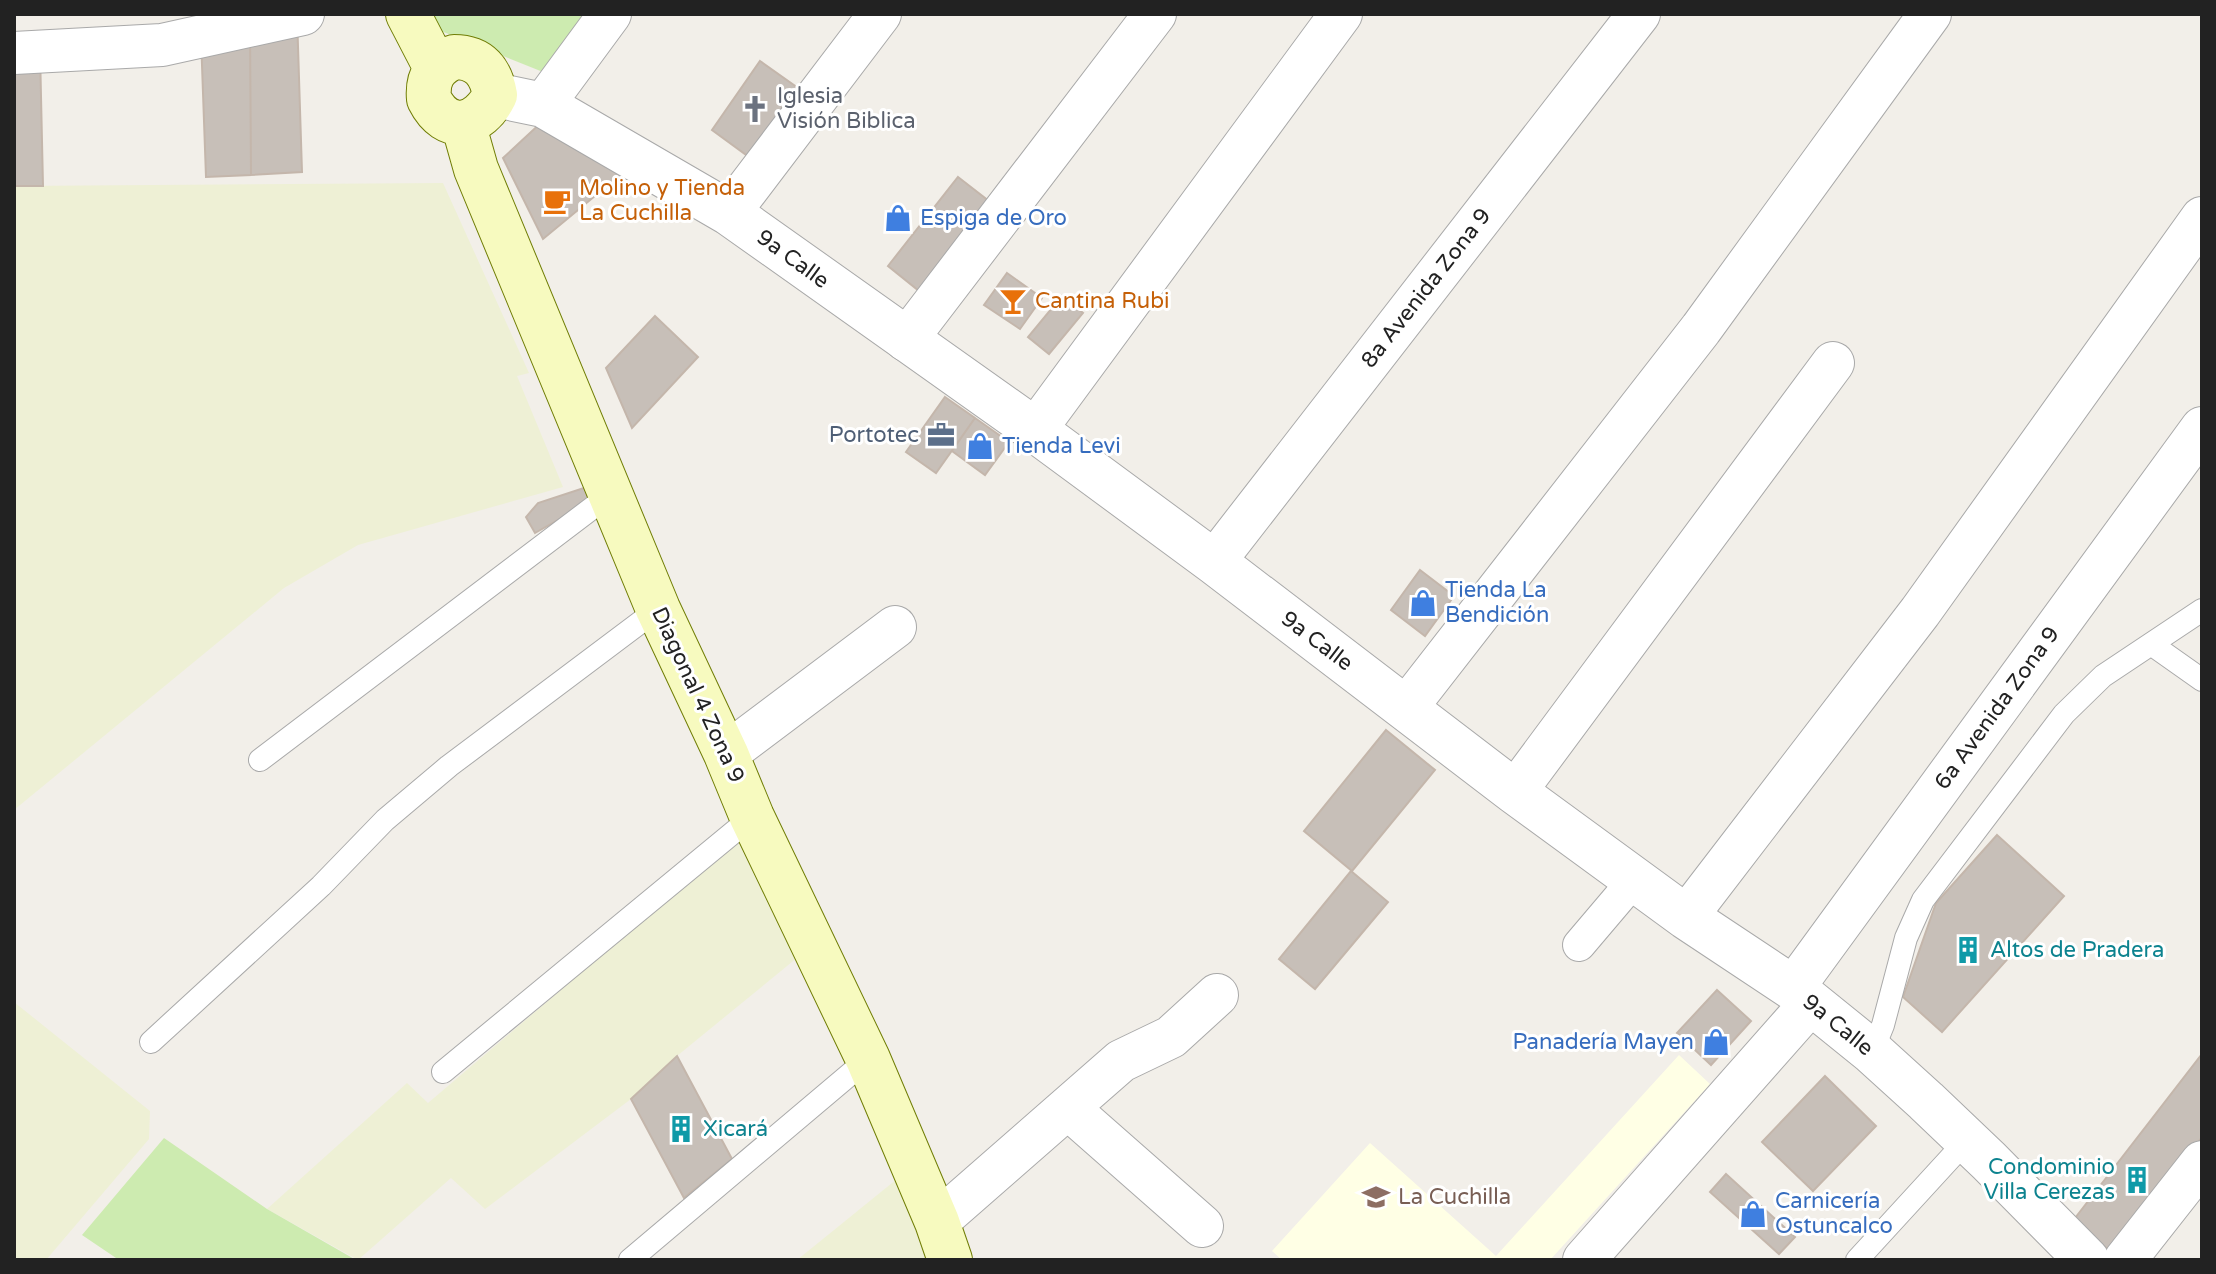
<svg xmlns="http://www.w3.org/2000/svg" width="2216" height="1274" viewBox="0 0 2216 1274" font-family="'Varela Round',sans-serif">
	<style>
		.education { fill: #ffffe5 }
		.farmland { fill: #eef0d5 }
		.grass { fill: #cdebb0 }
		.building { fill: #c7bfb8; stroke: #c4b6ab; stroke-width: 2 }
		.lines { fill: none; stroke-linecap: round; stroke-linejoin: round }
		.service-casing { stroke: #a9a9a9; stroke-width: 24 }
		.pedestrian-casing { stroke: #a9a9a9; stroke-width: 34 }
		.minor-casing { stroke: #a9a9a9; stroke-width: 44 }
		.tertiary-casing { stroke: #a9a9a9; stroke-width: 46 }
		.secondary-casing { stroke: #707d05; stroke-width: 46 }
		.service { stroke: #fff; stroke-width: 22 }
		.pedestrian { stroke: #fff; stroke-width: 32 }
		.minor { stroke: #fff; stroke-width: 42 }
		.tertiary { stroke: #fff; stroke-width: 44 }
		.secondary { stroke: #f7fabf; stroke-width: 44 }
		.labels { text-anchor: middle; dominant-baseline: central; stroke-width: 6; stroke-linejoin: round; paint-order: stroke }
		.worship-label { font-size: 22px; fill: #5b616d; stroke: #fff; text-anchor: start }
		.food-label { font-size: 22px; fill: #c56008; stroke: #fff; text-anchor: start }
		.shop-label { font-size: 22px; fill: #366cbe; stroke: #fff; text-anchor: start }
		.street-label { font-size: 22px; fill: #222; stroke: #fff }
		.service-label { font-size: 22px; fill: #4e5e75; stroke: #fff; text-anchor: end }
		.culture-label { font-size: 22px; fill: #0d838f; stroke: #fff; text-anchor: start }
		.education-label { font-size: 22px; fill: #785e54; stroke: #fff; text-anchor: start }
	</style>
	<rect width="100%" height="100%" fill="#f2efe9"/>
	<path class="education" d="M1679 1055 1710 1084 1550 1260H1282L1272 1251 1370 1143 1496 1256Z"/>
	<path class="farmland" d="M443 183 529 373 517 376 563 487 358 545 284 588 14 810V186Z
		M756 824 814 944 677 1056 631 1099 485 1209 451 1178 358 1260 267 1209 407 1083 428 1103Z
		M14 1002 150 1111 149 1139 46 1260H14Z
		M913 1166 950 1260H797Z"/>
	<path class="grass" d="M432 14H586L543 72 441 31Z
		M164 1138 267 1209 356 1260H119L82 1235Z"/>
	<path class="building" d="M297 15 302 172 251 175 250 26Z
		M250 26 251 175 206 177 201 37Z
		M40 51 43 186H14V53Z
		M760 61 798 88 749 157 712 130Z
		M544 120 636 162 543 239 503 158Z
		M958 177 994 205 924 295 888 266Z
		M1007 273 1042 298 1020 329 984 305Z
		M1062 296 1083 313 1049 354 1028 337Z
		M655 316 698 357 632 428 606 368Z
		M945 397 975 418 936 473 906 452Z
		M975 418 1009 442 985 475 952 451Z
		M590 486 597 498 535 533 526 517 538 503Z
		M1420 570 1454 596 1425 636 1391 610Z
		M1386 730 1435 770 1352 871 1304 831Z
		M1997 835 2064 896 1942 1032 1903 997 1936 903Z
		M1351 871 1388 902 1315 989 1279 959Z
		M1717 990 1751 1021 1711 1065 1677 1033Z
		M2202 1054V1137L2113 1253 2072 1222Z
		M677 1056 732 1159 684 1198 631 1099Z
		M1825 1076 1876 1126 1813 1191 1762 1142Z
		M1726 1174 1795 1237 1779 1254 1710 1192Z"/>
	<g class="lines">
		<g class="service-casing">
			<path id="service" d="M2151 644 2202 680
				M260 760 612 493
				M151 1042 321 886 385 820 449 766 658 609
				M1872 1052 1883 1025 1906 938 1923 900 2064 714 2103 676 2202 610
				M443 1072 752 817
				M630 1260 868 1059
				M1857 1260 1967 1140"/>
		</g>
		<g class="pedestrian-casing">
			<path id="pedestrian" d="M1579 945 1635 879"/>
		</g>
		<g class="minor-casing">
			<path id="minor" d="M14 53 162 45 303 14
				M543 105 610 14
				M729 213 880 14
				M906 340 1155 14
				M1035 430 1341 14
				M1214 562 1639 14
				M1406 708 1701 329 1930 14
				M726 754 895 627
				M1515 792 1833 363
				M1686 917 1920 612 2202 218
				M1793 988 2202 428
				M1069 1109 1202 1226
				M937 1222 1121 1061 1171 1037 1217 995
				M1584 1260 1811 1003
				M2125 1260 2202 1162"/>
		</g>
		<g class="tertiary-casing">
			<path id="tertiary" d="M495 95 543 105 729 213 1035 430 1214 562 1515 792 1686 917 1793 988 1872 1052 1926 1101 1989 1161 2087 1260"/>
		</g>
		<g class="secondary-casing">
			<path id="secondary" d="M408 14 436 68
				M454 57C480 57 491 72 495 95 479 127 447 135 429 99 427 78 434 66 454 57Z
				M463 123 476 169 658 609 726 754 752 817 868 1059 937 1222 950 1260"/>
		</g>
		<use href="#service" class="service"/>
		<use href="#pedestrian" class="pedestrian"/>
		<use href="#minor" class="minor"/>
		<use href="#tertiary" class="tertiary"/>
		<use href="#secondary" class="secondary"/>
	</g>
	<defs>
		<g id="church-bare" transform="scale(2.16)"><path d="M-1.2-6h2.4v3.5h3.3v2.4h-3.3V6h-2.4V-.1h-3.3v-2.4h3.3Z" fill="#6b7280" stroke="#fff" stroke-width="2.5" paint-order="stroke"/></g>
		<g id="cafe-bare" transform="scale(2.16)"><path d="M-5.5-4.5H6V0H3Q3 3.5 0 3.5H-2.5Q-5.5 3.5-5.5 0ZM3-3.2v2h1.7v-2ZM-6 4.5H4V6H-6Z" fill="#e8710a" stroke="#fff" stroke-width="2.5" paint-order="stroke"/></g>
		<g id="shop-bare" transform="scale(2.16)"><path d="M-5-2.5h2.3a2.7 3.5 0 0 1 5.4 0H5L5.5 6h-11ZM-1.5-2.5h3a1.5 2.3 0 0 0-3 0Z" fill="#3f7fe0" stroke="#fff" stroke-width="2.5" paint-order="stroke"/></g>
		<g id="bar-bare" transform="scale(2.16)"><path d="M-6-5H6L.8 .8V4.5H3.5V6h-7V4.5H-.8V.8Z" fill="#e8710a" stroke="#fff" stroke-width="2.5" paint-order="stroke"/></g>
		<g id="office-bare" transform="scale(2.16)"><path d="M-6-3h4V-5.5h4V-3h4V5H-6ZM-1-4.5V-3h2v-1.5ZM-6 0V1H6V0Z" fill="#5c6f8a" stroke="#fff" stroke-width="2.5" paint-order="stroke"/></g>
		<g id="building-bare" transform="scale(2.16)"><path d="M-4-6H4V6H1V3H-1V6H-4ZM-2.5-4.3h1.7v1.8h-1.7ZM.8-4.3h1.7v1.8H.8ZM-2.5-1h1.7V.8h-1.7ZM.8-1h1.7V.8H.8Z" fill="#0f9aa8" stroke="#fff" stroke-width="2.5" paint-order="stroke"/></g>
		<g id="school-bare" transform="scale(2.16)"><path d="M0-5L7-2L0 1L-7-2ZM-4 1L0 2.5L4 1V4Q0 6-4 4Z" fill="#8d6e63" stroke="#fff" stroke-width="2.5" paint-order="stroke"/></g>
	</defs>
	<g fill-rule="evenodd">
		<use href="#church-bare" x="755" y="109"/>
		<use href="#cafe-bare" x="557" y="201"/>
		<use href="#shop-bare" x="898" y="218"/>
		<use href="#bar-bare" x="1013" y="301"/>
		<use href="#office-bare" x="941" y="435"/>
		<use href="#shop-bare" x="980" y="446"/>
		<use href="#shop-bare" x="1423" y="603"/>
		<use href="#building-bare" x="1968" y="950"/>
		<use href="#shop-bare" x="1716" y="1042"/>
		<use href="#building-bare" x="681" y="1129"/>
		<use href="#building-bare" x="2137" y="1180"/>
		<use href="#school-bare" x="1376" y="1197"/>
		<use href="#shop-bare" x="1753" y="1214"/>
	</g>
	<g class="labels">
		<g class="worship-label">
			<text x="777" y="96">Iglesia<tspan x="777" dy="25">Visión Biblica</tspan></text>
		</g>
		<g class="food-label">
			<text x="579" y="188">Molino y Tienda<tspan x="579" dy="25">La Cuchilla</tspan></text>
			<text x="1035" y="301">Cantina Rubi</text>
		</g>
		<g class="shop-label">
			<text x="920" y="218">Espiga de Oro</text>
			<text x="1002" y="446">Tienda Levi</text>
			<text x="1445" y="590">Tienda La<tspan x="1445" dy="25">Bendición</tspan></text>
			<text x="1694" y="1042" text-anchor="end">Panadería Mayen</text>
			<text x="1775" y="1201">Carnicería<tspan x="1775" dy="25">Ostuncalco</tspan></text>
		</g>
		<g class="street-label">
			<text transform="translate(793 259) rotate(36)">9a Calle</text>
			<text transform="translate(1426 288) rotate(-52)">8a Avenida Zona 9</text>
			<text transform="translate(1317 641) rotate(37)">9a Calle</text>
			<text transform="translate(698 695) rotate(65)">Diagonal 4 Zona 9</text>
			<text transform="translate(1997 708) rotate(-54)">6a Avenida Zona 9</text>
			<text transform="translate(1838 1025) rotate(39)">9a Calle</text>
		</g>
		<g class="service-label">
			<text x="919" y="435">Portotec</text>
		</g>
		<g class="culture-label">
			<text x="1990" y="950">Altos de Pradera</text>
			<text x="703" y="1129">Xicará</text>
			<text x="2115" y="1167" text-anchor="end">Condominio<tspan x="2115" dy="25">Villa Cerezas</tspan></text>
		</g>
		<g class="education-label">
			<text x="1398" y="1197">La Cuchilla</text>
		</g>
	</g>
	<rect width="2216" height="1274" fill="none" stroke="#222222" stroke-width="32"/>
</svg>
